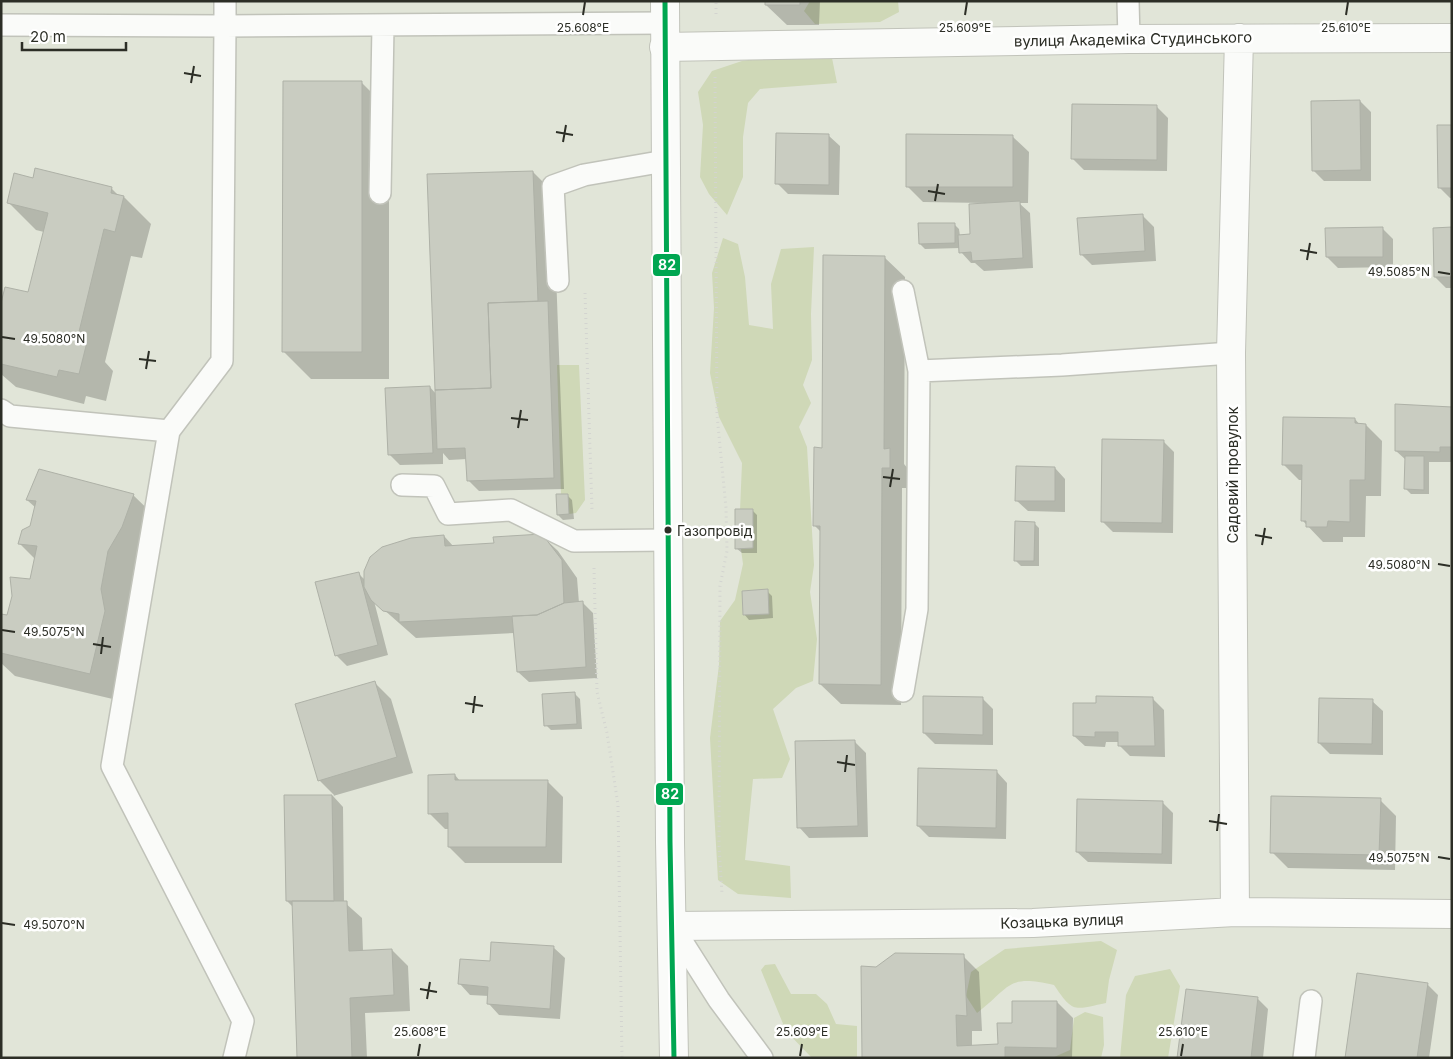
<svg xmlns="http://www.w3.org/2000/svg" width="1453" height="1059" viewBox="0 0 1453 1059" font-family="Inter,sans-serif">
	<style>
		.green { fill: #cfd8b7 }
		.shadow { fill: #0003 }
		.building { fill: #c9ccc1; stroke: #aeb1a7 }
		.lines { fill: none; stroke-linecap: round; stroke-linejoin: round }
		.lane-casing { stroke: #c1c3ba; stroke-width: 24 }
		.street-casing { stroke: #c1c3ba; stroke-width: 30 }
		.highway-casing { stroke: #c1c3ba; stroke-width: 30 }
		.path { stroke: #d3d4d0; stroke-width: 3; stroke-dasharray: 1 4; stroke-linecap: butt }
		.lane { stroke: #fafbf9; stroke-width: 21 }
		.street { stroke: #fafbf9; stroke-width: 28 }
		.highway { stroke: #fafbf9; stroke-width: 28 }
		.bus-1-casing { stroke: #fff; stroke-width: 9 }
		.bus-1 { stroke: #00a651; stroke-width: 5 }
		.ticks { fill: none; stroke: #2c2e26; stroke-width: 2 }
		.bus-dot { fill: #2c2e26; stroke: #fff; stroke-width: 2 }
		.labels { text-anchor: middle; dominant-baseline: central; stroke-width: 5; stroke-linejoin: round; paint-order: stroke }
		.bus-label { font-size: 14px; fill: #2c2e26; stroke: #fff; text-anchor: start }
		.street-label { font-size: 15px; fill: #2c2e26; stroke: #fff }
		.ticks-label { font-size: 12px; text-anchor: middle; fill: #2c2e26; stroke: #fff; stroke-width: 5; stroke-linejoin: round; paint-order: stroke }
		.line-badge { stroke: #fff; stroke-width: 2 }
		.badge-label { font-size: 14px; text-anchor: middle; font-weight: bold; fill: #fff }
	</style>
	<rect width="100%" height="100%" fill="#e1e5d8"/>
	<path class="green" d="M810 1H898L899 12 880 22 815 24 804 11Z
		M787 54 832 58 837 83 760 89 748 103 743 137V177L727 215 709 194 700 177 703 125 698 92 712 71 742 61Z
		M723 238 738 244 745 277 749 325 773 329 771 284 781 249 814 247 811 314 812 360 803 385 811 403 799 427 807 447 814 565 810 592 817 639 813 681 796 688 773 709 790 759 782 778 753 779 745 860 790 866 791 898 738 894 718 880 710 738 719 665 720 621 735 600 743 564 739 535 742 463 719 417 710 373 714 308 712 273Z
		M557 365H579L585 500 576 513 569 514 568 494 561 495Z
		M1101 941 1117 950 1109 980 1106 1003C1073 1010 1073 1013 1054 985 1006 974 1011 987 977 1013L966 996 971 972 1005 949Z
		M775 964 791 994H816L827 1004 836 1024 857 1026V1058H812L786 1031 761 970 765 965Z
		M1170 969 1180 986 1168 1058H1120L1126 995 1135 976Z
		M1085 1012 1103 1017 1104 1045 1101 1058H1052L1070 1050 1074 1018Z"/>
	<path class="shadow" d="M766 1H820L819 25H787L766 5Z
		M362 83 389 110V379H311L284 352Z
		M1360 101 1371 112V181H1324L1313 170Z
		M1157 107 1168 118 1167 171 1084 170 1073 159Z
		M1452 126V198H1450L1439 187Z
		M829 136 840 146 839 195 788 194 777 183Z
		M1013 137 1029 152 1028 203H1019L1030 213 1033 268 984 271 975 263H971L961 252 960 248 925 249 920 244 954 224 959 229 960 236H972L984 203 923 202 907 186Z
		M533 172 553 192 564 489 479 491 468 480 467 459 449 460 443 453V464L400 465 389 454 430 387 436 394Z
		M34 180 111 188 119 196 124 197 151 224 142 258 131 256 105 362 113 371 106 401 86 396 84 404 16 387 1 374V308L29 294 44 232 36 230 9 203Z
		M1143 216 1154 227 1156 261 1092 265 1081 254Z
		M1382 228 1393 239V267L1338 268 1327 257Z
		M1452 229V288H1446L1435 277Z
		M884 257 905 277 904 464 909 470V488H902L901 705 841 704 820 684 821 532 814 525 823 449Z
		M1452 408 1451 462H1429V494H1411L1406 489V460L1396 451Z
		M1355 419 1360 425H1366L1382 441 1381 496H1366L1365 537H1343V542H1323L1303 521V480H1299L1283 464Z
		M1163 441 1174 452 1173 533 1113 532 1102 521Z
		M1055 468 1065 479V512L1028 511 1017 501Z
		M133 495 161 522 117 700 15 676 1 663V615L8 617 31 580 36 560 20 544 31 527 36 508 27 500Z
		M567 495 572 500 574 519 563 520 558 515Z
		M752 510 757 515V553H742L736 548Z
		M1034 523 1039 528V566H1021L1016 561Z
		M541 535 558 551 577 578 579 603 582 602 593 613 597 678 529 682 518 672 515 633 416 638 374 601 388 655 347 666 336 655 358 573 365 580 444 536 454 547 495 544Z
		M767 591 772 596 773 618 749 620 744 614Z
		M375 683 391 699 413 773 333 796 343 807 344 902 362 918 363 951 392 950 408 966 410 1011 365 1013 367 1058H298L293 907 287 901 286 796H335L319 780Z
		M575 694 580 699 582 729 551 730 546 725Z
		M983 699 993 709V745L935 744 924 733Z
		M1153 699 1164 710 1165 757 1130 756 1119 745V742H1106L1105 747 1085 746 1074 736 1097 704Z
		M1372 701 1383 711V755L1330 754 1319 743Z
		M855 742 866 753 868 837 809 838 799 827Z
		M997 772 1007 783 1006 839 929 837 918 826Z
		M455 775 460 781H547L563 797 562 863H465L449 847V829H445L429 813Z
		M1380 800 1396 816 1395 870 1288 868 1272 852Z
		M1162 802 1173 813 1172 864 1088 862 1077 852Z
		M554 948 565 958 560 1019 499 1015 489 1004V996L470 995 460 984 491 963Z
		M963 956 979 972 982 1031H972V1046L999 1045 1057 1002 1073 1018 1072 1058H863L877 969Z
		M1427 984 1438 995 1429 1058H1346Z
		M1258 999 1268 1009 1263 1058H1179Z"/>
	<path class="building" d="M765 1H800V5H765Z
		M283 81H362V352H282Z
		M1360 100 1361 170 1312 171 1311 101Z
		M1072 104 1157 105V160L1071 159Z
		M1437 125H1452V188H1438Z
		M776 133 829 134V185L775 184Z
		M906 134 1013 135V187H906Z
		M35 168 112 187 111 193 124 196 115 232 104 229 77 340 87 342 79 374 59 370 57 377 1 364V303L5 287 28 292 48 213 7 203 14 173 33 178Z
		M533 171 538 301 488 303 491 388 435 390 427 174Z
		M1020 201 1023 258 972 261 971 252 959 253 958 235 970 234 969 204Z
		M1143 214 1145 251 1080 255 1077 218Z
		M918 223H955V243L919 244Z
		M1383 227V257H1326L1325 228Z
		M1452 227V277H1434L1433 228Z
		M823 255 885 256 884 449 890 448V468H882L881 685 819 684 820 526H813L814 447 822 448Z
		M548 301 554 478 467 481 465 448 437 449 435 390 491 388 488 303Z
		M430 386 433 453 388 455 385 388Z
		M1395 404 1452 407V447H1440V452L1395 451Z
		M1283 417 1355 418V423L1366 424 1365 480H1350V522L1328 521 1327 527H1306V521H1301L1302 465H1282Z
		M1102 439 1164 440 1162 523 1101 522Z
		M1405 456H1424V490L1404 489Z
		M1016 466 1055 467V501H1015Z
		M39 469 134 494 122 527 108 551 101 589 105 611 90 674 1 653V614L7 615 12 596 10 577 30 579 37 546 18 544 22 530 30 526 36 501 26 500Z
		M556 494H568L569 514 557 515Z
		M735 509H753V548L735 549Z
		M1015 521 1035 522 1034 561H1014Z
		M542 534 562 560 564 603 537 615 399 622V614L383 611 371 600 364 587V571L370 557 382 547 411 538 444 535 445 546 494 543 493 537Z
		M359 572 378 645 335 656 315 582Z
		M768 589 769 614 743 615 742 591Z
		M583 601 586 667 517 672 512 616 537 615 564 603Z
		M375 681 397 757 318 781 295 704Z
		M575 692 577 724 544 726 542 694Z
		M923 696 983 697V735L923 733Z
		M1096 696 1153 697 1155 746H1118V732H1095V737L1073 736V703H1096Z
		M1319 698 1373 699 1372 744 1318 743Z
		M855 740 858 826 797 828 795 741Z
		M918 768 997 770 996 828 917 826Z
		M455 774V780H548L546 847H448V813L428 814V775Z
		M284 795H332L334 901H286Z
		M1271 796 1381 798 1379 855 1270 853Z
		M1077 799 1163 801 1162 854 1076 852Z
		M292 901H347L349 951 392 949 394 995 350 998 352 1058H297Z
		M491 942 554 946 550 1009 487 1004 488 987 458 984 460 959 490 961Z
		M895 953 964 954 967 1016 956 1015 957 1046 998 1044 997 1023H1012V1001H1057V1048L1005 1047V1058H862L861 966 876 967Z
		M1357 973 1428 983 1417 1058H1345Z
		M1186 989 1258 997 1251 1058H1177Z"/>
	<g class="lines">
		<g class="lane-casing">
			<path id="lane" d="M225 1V26L664 23
				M1128 1 1129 39
				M1 25 225 26 222 361 169 431
				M380 193 383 26
				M558 281 553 186 584 175 665 161
				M919 371 1062 365 1231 353
				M1 410 10 416 169 431 112 766 243 1021 234 1058
				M402 485 434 486 448 514 511 510 574 541 668 540
				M903 691 917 609 919 371 903 291
				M672 926 719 1000 762 1058
				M1304 1058 1311 1001"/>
		</g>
		<g class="street-casing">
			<path id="street" d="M664 47 1129 39 1452 38
				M1235 912 1231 353 1239 38
				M672 926 1033 923 1235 912 1452 914"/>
		</g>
		<g class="highway-casing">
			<path id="highway" d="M665 1 670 842 674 1058"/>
		</g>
		<path class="path" d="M716 14V1
			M715 77 717 415 726 508 727 551 720 586 719 845 722 894
			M585 293 592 510
			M594 568 597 692 607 733 618 805 622 1058"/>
		<use href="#lane" class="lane"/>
		<use href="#street" class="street"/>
		<use href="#highway" class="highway"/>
		<g class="bus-1-casing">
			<path id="bus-1" d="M665 1 670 842 674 1058"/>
		</g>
		<use href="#bus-1" class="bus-1"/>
	</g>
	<path class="ticks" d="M583 15 585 2M965 15 967 2M1346 15 1348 2M184 73 201 76M191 83 194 66M556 132 573 135M563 142 566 125M928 191 945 194M935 201 938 184M1300 250 1317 253M1307 260 1310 243M1438 272 1450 274M2 337 15 339M139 359 156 361M146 369 149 351M511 418 528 420M518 428 521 410M883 477 900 479M890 487 893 469M1255 535 1272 538M1262 545 1265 528M1438 564 1450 566M2 630 15 632M93 644 111 647M101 654 103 637M465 703 483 706M473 713 475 696M837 762 855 765M845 772 847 755M1209 821 1227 824M1217 831 1219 814M1438 857 1450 859M2 923 15 925M420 989 437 992M427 999 430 982M418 1056 420 1044M800 1056 802 1044M1181 1056 1183 1044"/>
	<circle class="bus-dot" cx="668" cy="530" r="4.5"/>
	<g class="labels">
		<g class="bus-label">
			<text x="677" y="530">Газопровід</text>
		</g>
		<g class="street-label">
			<text transform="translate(1133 39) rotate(-1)">вулиця Академіка Студинського</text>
			<text transform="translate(1232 475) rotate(-90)">Садовий провулок</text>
			<text transform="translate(1062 921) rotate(-2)">Козацька вулиця</text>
		</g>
	</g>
	<g class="ticks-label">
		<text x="583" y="32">25.608°E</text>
		<text x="965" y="32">25.609°E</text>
		<text x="1346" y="32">25.610°E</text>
		<text x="1399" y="276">49.5085°N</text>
		<text x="54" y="343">49.5080°N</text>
		<text x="1399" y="569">49.5080°N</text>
		<text x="54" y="636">49.5075°N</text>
		<text x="1399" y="862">49.5075°N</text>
		<text x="54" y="929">49.5070°N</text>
		<text x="420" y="1036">25.608°E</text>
		<text x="802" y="1036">25.609°E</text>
		<text x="1183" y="1036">25.610°E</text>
	</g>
	<g class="line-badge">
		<rect x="652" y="253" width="29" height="24" rx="5" fill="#00a651"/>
		<rect x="655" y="782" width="29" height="24" rx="5" fill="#00a651"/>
	</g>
	<g class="badge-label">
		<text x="667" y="270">82</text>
		<text x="670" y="799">82</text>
	</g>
	<rect width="1453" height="1059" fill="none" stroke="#2c2e26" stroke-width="5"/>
	<path d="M22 42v8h104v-8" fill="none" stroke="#2c2e26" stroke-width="2.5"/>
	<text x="30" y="42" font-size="15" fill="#2c2e26" stroke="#ffffff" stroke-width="4" paint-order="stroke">20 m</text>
</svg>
